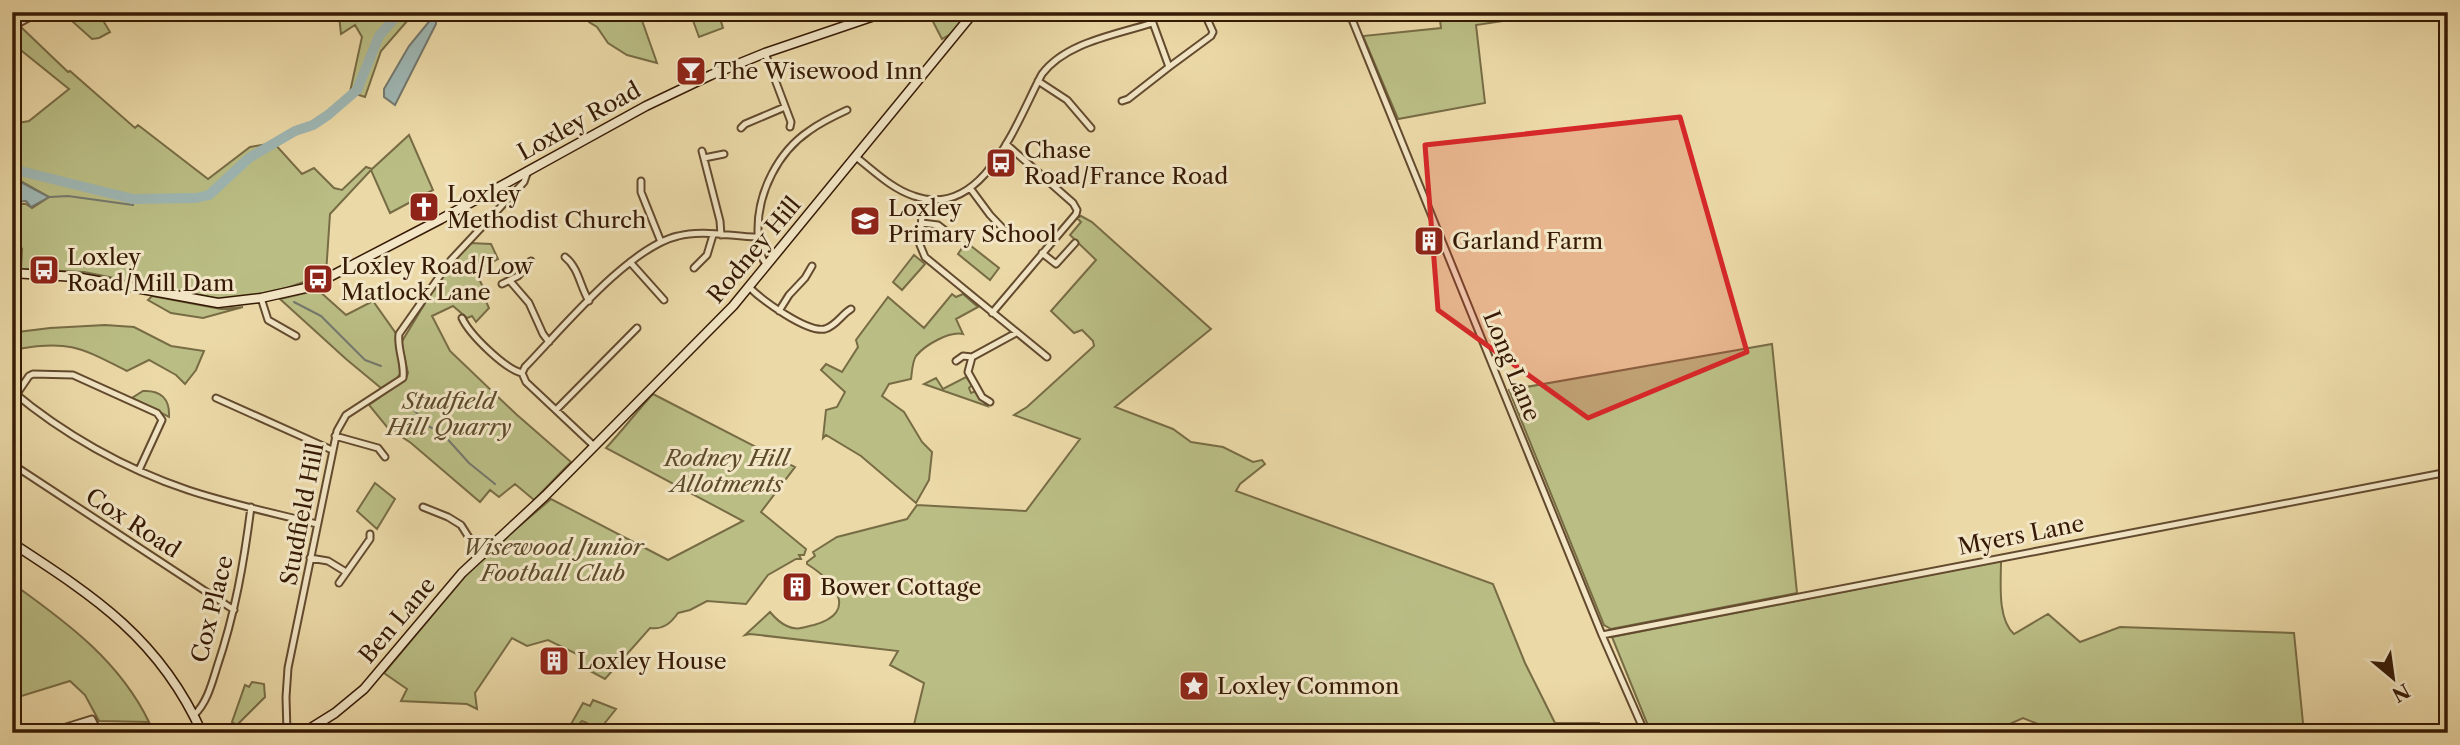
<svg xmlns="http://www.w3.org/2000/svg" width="2460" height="745" viewBox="0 0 2460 745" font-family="'Libre Caslon Text',serif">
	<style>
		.green { fill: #babe85; stroke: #786c45; stroke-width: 2 }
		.water { fill: #9eb7b4; stroke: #74786e; stroke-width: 2 }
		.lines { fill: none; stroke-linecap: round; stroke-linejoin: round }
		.stream { stroke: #74786e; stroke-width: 2 }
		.river { stroke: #9eb7b4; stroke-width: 10 }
		.street-casing { stroke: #634a2e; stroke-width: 9 }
		.secondary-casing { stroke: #361a05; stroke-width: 11 }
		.street { stroke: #f2e6c6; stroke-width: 5 }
		.secondary { stroke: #f2e6c6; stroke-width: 8 }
		.marked { fill: #d62828; fill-opacity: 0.2; stroke: #d62828; stroke-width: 5; stroke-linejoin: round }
		.labels { text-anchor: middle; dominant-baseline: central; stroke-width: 6; stroke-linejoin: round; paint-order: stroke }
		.poi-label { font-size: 23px; fill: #361a05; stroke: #f2e6c6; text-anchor: start }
		.street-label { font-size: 23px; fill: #361a05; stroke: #f2e6c6 }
		.park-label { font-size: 23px; font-style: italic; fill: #5e4b2b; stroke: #f2e6c6 }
	</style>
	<rect width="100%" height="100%" fill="#ebd9a7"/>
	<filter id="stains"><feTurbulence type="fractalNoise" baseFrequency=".00286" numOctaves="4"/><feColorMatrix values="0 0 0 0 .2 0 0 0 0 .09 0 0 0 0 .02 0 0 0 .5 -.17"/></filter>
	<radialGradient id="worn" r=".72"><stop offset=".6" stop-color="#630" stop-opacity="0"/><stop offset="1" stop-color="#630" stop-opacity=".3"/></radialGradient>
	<path class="green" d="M62 12H98L110 32 99 38 92 39Z
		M341 12H415L381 51 365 97 350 92 362 37 355 25 341 34 339 15Z
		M585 12H639L657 63 627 55 608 43 597 27 589 22Z
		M682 12H718L723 28 699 37 691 15 684 16Z
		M928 12H972L954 32 942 39Z
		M1439 12H1555V13L1476 25 1485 103 1398 119 1363 36 1441 28Z
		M22 28 68 72 70 71 135 128 138 125 208 179 250 147 274 143 302 174 314 168 334 188 342 190 366 167 372 169 409 135 433 190 390 213 371 170 330 214 326 274 287 288 246 297 219 299 84 272 21 269 22 249 12 253V204H26L32 208 49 197 12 176V124L29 121 69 89 12 43V33Z
		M1081 216 1092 222 1211 329 1115 407 1173 429 1191 442 1223 447 1253 462 1262 460 1265 464 1240 484 1236 491 1493 584 1525 663 1555 723H1599L1602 733H912L924 683 890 665 898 651 750 634 745 635 770 612C775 618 780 623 787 626 797 631 804 627 814 625 860 612 834 581 807 564V562L815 556 813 552 837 537 907 519 917 505 1026 511 1080 439 1014 415 1027 407 1094 346 1093 341 1082 330 1074 333 1051 311 1096 260 1070 235 1081 222 1077 218Z
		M966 242 999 268 990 280 958 254Z
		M470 243 491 244 498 259 475 271 487 295 484 297 489 308 476 322 472 316 467 318 453 306 432 316 450 351 516 414 571 462 534 500 515 484 499 497 490 490 480 502 411 443 387 427 369 405 406 378 408 373 401 343 439 280 467 244Z
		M914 255 925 264 902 290 893 282Z
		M318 290 346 315 373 301 397 335 402 371 397 378 381 388 346 359 280 299Z
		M952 294 956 297 963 294 978 307 956 319 963 334C949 331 925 345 916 356 912 362 912 373 911 379L889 384 882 396 904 412 922 442 932 452 929 480 916 503 861 456 826 435 823 438 826 410 837 407 845 392 821 370 826 364 842 372 858 347 856 340 888 297 924 328Z
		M152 296 221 309 243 307 203 318 171 313 148 300Z
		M105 325 134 327 171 346 204 351 196 370 185 384 176 375 149 360 127 371C81 348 70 340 18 349V332L50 328Z
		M1772 344 1797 593 1611 629 1604 625 1509 390Z
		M966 377 972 385 969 388 971 393 976 391 987 406 924 384 936 378 943 389Z
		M143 391C161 390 170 399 169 417L132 398Z
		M653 394 795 467 761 512 806 549 804 555H799L801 559H796L768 575 746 604 707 601 690 610 678 613C671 623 663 630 650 628L605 679 581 666 585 658 548 640 527 646 512 638 475 693 477 709 467 704 401 701 407 689 384 673 475 564 551 499 668 560 743 521 606 448C623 430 636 412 653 394Z
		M375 483 395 499 377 529 357 511Z
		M2001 561C2001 582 1997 619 2014 634L2048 614 2080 642 2120 627 2294 633 2304 733H2060L2023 718 1994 731 1983 733H1651L1612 637Z
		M16 586C69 624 120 662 149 722L99 721 85 695 70 681 12 699V594Z
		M252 682 264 684 265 697 237 725 232 722 245 685 249 687Z
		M593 700 616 709 600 729 582 721 570 733H566L583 703 590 706Z"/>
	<path class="water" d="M436 13V24L395 105 384 97V89L409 46Z
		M12 177 13 178 49 197 31 207 26 201 12 202Z"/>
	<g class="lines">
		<path class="stream" d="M50 197 68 196 133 205V199
			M294 302 321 316 365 360 381 366
			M411 391 410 405 419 416
			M428 426 442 433 469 463 495 484"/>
		<path class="river" d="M12 169 133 199 196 198 209 195 249 158 295 131 313 125 328 115 357 90 379 36 400 12"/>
		<g class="street-casing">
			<path id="street" d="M1149 12 1169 67 1211 36 1213 32 1204 12
				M1349 12 1602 635 1645 733
				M12 27 39 12
				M765 53 791 122 790 127
				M1038 81 1067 100 1091 128
				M1122 101 1128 99 1169 67
				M741 128 745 124 785 107
				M702 151 720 221 721 235
				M856 157C874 171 892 189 914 196 984 221 1017 120 1042 74 1066 42 1116 35 1152 23
				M704 158 724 154
				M641 181V192L661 242
				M970 188 990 215 1013 239
				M923 199 920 245 925 257 1047 357
				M922 223 938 225 951 235
				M1042 253 1056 264 1075 243
				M565 257C579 268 580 287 589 301
				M630 262 664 300
				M767 265C758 255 758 242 758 229 758 192 778 152 809 131 821 122 834 116 847 110
				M694 268 707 255 713 235
				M510 281 529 303 543 334 549 342
				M502 284 518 276 531 261
				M749 287C762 300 807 333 825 329 836 326 842 314 851 309
				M261 298 268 320 296 336
				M779 311 789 295 805 278 812 266
				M992 313 1076 214 1077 210 1073 203 1006 144
				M462 318C470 335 505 369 522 373
				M956 361 963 356 972 357
				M12 391C63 434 125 469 188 490 230 504 274 513 317 524
				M216 398 332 450
				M12 401 29 376 33 374 73 375 157 413 162 420 139 470
				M990 402 982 397 968 372 972 357 1016 333
				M556 410 637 328
				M335 436 378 448 385 457
				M594 446 526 382 522 373 525 367C561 330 629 247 678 236 703 229 733 237 758 237
				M12 464 234 610
				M423 507 448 517 461 525 480 555
				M310 558 328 561 346 572
				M339 583 370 539V534
				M1602 635 2448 472
				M194 715C207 703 212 683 217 667 235 614 244 562 251 507
				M47 733 92 719 99 733
				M287 733 286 697 288 668 337 431 346 415 403 378C405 363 397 349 399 334L451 260 524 182 528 171"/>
		</g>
		<g class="secondary-casing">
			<path id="secondary" d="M12 273 76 277 218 303 261 298 310 287 441 219 646 106 711 75 765 53 886 12
				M12 543C95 597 160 639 202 733
				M303 733 335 713 364 689 462 573 545 496 733 306 974 12"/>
		</g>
		<use href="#street" class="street"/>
		<use href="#secondary" class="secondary"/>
	</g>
	<path class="marked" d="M1680 117 1747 352 1588 418 1438 310 1425 145Z"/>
	<defs>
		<g id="bar-square" transform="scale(1.575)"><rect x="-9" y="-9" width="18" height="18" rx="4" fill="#8f2418" stroke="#f2e6c6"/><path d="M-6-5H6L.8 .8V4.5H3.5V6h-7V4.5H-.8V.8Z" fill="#fff"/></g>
		<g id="bus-square" transform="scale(1.575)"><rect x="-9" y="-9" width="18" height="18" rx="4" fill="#8f2418" stroke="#f2e6c6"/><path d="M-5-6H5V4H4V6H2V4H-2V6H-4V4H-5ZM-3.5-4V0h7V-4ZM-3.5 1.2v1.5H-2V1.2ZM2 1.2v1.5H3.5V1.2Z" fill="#fff"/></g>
		<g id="church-square" transform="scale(1.575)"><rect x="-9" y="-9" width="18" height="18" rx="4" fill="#8f2418" stroke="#f2e6c6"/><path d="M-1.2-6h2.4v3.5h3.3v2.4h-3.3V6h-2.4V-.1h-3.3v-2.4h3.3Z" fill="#fff"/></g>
		<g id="school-square" transform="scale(1.575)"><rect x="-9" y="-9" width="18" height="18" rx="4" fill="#8f2418" stroke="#f2e6c6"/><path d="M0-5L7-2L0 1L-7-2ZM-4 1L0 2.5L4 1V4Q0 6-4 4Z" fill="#fff"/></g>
		<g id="building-square" transform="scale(1.575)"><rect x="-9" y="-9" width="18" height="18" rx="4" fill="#8f2418" stroke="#f2e6c6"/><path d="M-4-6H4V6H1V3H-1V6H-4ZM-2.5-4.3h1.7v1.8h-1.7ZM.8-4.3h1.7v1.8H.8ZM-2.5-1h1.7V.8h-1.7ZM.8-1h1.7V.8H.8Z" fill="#fff"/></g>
		<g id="sight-square" transform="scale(1.575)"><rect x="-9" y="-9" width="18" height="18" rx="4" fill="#8f2418" stroke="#f2e6c6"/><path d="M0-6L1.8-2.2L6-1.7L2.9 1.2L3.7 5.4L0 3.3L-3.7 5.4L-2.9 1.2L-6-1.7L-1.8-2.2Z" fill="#fff"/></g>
	</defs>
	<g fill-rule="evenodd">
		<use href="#bar-square" x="691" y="71"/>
		<use href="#bus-square" x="1001" y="163"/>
		<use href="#church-square" x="424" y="207"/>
		<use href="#school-square" x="865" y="221"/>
		<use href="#building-square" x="1429" y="241"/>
		<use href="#bus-square" x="44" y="270"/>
		<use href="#bus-square" x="318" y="279"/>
		<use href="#building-square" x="797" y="587"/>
		<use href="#building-square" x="554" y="661"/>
		<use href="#sight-square" x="1194" y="686"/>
	</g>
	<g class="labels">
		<g class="poi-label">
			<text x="714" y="71">The Wisewood Inn</text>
			<text x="1024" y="150">Chase<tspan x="1024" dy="26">Road/France Road</tspan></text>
			<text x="447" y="194">Loxley<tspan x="447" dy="26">Methodist Church</tspan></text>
			<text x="888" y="208">Loxley<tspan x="888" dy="26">Primary School</tspan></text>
			<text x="1452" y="241">Garland Farm</text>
			<text x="67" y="257">Loxley<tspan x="67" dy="26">Road/Mill Dam</tspan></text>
			<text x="341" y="266">Loxley Road/Low<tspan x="341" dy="26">Matlock Lane</tspan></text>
			<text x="820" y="587">Bower Cottage</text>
			<text x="577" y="661">Loxley House</text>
			<text x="1217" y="686">Loxley Common</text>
		</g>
		<g class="street-label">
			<text transform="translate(579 121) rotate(-29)">Loxley Road</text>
			<text transform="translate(754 250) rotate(-50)">Rodney Hill</text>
			<text transform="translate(1512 366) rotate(68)">Long Lane</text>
			<text transform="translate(302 514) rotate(-79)">Studfield Hill</text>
			<text transform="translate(133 523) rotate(33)">Cox Road</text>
			<text transform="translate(2021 535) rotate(-11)">Myers Lane</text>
			<text transform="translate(212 609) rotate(-76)">Cox Place</text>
			<text transform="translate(397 620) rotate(-50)">Ben Lane</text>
		</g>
		<g class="park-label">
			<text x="449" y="401">Studfield<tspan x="449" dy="26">Hill Quarry</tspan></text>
			<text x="727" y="458">Rodney Hill<tspan x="727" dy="26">Allotments</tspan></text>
			<text x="553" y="547">Wisewood Junior<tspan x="553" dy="26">Football Club</tspan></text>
		</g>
	</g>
	<rect width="2460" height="745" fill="none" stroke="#ebd9a7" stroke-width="42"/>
	<rect x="14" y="14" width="2432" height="717" fill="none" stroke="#361a05" stroke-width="3.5"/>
	<rect x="21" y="21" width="2418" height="703" fill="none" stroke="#361a05" stroke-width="2"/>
	<g transform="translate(2393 678) rotate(151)" stroke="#f2e6c6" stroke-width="5" paint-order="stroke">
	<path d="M0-5L12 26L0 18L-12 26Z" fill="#361a05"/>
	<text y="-10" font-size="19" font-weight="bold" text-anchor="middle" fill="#361a05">N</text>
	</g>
	<rect width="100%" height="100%" filter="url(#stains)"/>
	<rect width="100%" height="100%" fill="url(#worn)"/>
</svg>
